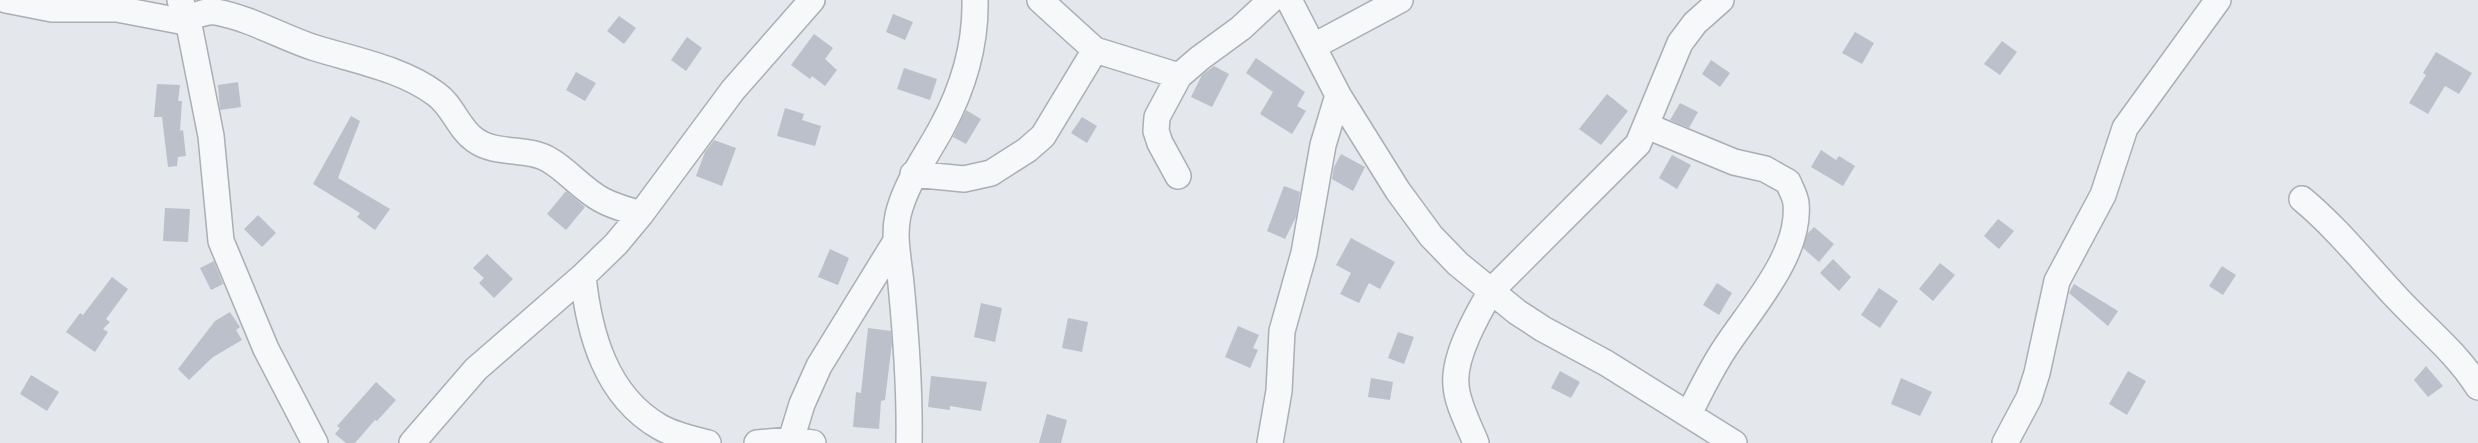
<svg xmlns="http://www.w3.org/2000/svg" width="2478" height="443" viewBox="0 0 2478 443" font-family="Overpass,sans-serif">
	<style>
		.building { fill: #bbc0ca }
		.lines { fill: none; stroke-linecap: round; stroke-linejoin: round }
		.street-casing { stroke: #a9aeb7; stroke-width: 28 }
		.street { stroke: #f7f8fa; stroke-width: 25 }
	</style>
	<rect width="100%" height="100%" fill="#e4e7ec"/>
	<path class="building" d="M893 14 913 22 905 40 886 32Z
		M619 16 636 28 624 44 607 31Z
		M1855 32 1874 43 1862 64 1842 53Z
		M814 34 833 48 825 59 837 70 825 86 812 76 810 79 791 65Z
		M687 37 702 48 686 71 671 60Z
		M2002 41 2017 52 2000 75 1984 64Z
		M2436 52 2472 73 2459 94 2445 86 2428 114 2409 103 2426 75 2423 73Z
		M1256 58 1305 92 1297 106 1306 111 1292 134 1260 114 1273 92 1246 73Z
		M1711 60 1730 73 1720 87 1702 74Z
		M1214 66 1229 74 1212 107 1191 97 1202 75Z
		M904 68 937 79 930 100 897 89Z
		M576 72 596 83 585 101 566 90Z
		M238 82 241 107 220 110 218 85Z
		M157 84 180 85 178 101H182L180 131 183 130 186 156 178 157 177 166 168 167 162 117H154Z
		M1607 94 1628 111 1601 145 1579 129Z
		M1680 103 1698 112 1689 128 1670 120Z
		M785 108 804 114 802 120 821 126 815 146 777 136Z
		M966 110 981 119 966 144 953 137Z
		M351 116 360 121 338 178 390 209 375 230 357 217 360 213 313 184Z
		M1082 117 1097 126 1087 143 1071 133Z
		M714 140 736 148 722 186 696 176 705 152Z
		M1821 150 1836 160 1839 156 1855 166 1843 186 1811 167Z
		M1341 154 1365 167 1353 191 1332 179 1334 167Z
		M1672 155 1691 165 1677 189 1659 178Z
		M1284 186 1300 192 1296 217 1285 239 1267 231Z
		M566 191 585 207 566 230 547 214Z
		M165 208 190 209 188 242 163 241Z
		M258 215 276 233 262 247 244 229Z
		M1998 219 2014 231 1999 249 1984 236Z
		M1814 227 1834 244 1819 262 1803 248 1807 234Z
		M1351 238 1395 262 1380 289 1369 283 1359 303 1340 294 1351 273 1336 265Z
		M830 249 849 258 838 285 818 277Z
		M487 254 513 279 494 298 479 283 484 278 473 268Z
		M1833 259 1851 277 1839 291 1820 273Z
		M214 261 223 284 211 290 200 268Z
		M1940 263 1955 275 1933 301 1919 289Z
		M2222 266 2236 275 2223 295 2209 286Z
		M112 277 128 289 106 319 110 322 103 329 108 332 95 352 66 332 80 313 83 315Z
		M1717 283 1732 293 1719 315 1703 305Z
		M2074 284 2118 311 2108 326 2069 293Z
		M1879 288 1898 301 1880 328 1861 315Z
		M981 303 1002 308 995 342 974 337Z
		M230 312 240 327 236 330 242 340 213 357 189 380 178 369 215 321Z
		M1068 318 1088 322 1082 352 1062 348Z
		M1238 326 1259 335 1253 348 1258 350 1250 368 1225 357Z
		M868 328 891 331 892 343 885 400 881 401 879 429 853 427 856 392 861 393Z
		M1398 332 1414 337 1404 364 1388 358Z
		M2426 366 2443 386 2428 397 2414 380Z
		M1560 371 1580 382 1571 398 1551 388Z
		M2128 371 2146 381 2127 415 2109 404Z
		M31 375 59 392 47 411 20 394Z
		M931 376 987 382 981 411 950 406V410L928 407Z
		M1371 378 1393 382 1390 400 1368 397Z
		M1901 378 1932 392 1920 416 1891 404Z
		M376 382 396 400 377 421 375 420 355 443H346L335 434 340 428 337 426Z
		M1047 414 1067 420 1061 443H1039Z"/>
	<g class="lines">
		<g class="street-casing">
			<path id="street" d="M6 0 52 9H117L180 21C193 19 201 10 216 12 249 18 280 36 312 47 353 60 401 68 436 94 453 106 458 128 475 140 497 156 529 146 551 161 569 172 583 190 602 200 615 207 628 210 641 214
				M180 0 188 20 211 136 221 241 266 349 315 443
				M1040 0 1095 50 1179 76
				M1289 0 1338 95 1398 191 1431 236 1458 264 1517 312 1543 329 1606 363 1734 443
				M1314 46 1400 0
				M1647 126 1734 162 1765 169 1788 182C1791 189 1795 196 1796 203 1801 254 1752 307 1725 348 1711 369 1700 392 1689 414
				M913 174 964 179 991 173 1027 150 1043 136 1095 50
				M1178 176 1160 143 1156 131 1157 117 1179 76 1200 58 1241 28 1271 0
				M2302 199C2338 229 2366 265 2398 299 2425 328 2457 353 2478 387
				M583 276C589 334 606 396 660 427 674 435 692 439 708 443
				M791 440 802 404 819 366 896 241
				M412 443 476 369 583 276 616 244 641 214 733 90 812 0
				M757 443 791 440 813 443
				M909 443C910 390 906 336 901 284 899 261 893 237 898 215 906 182 926 157 942 127 963 88 976 45 975 0
				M1270 443 1279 391 1282 331 1304 253 1323 145 1338 95
				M1476 443C1469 425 1457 404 1456 385 1453 357 1477 315 1491 291L1638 144 1680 43 1695 23 1721 0
				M2005 443 2029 398 2037 373 2057 281 2103 195 2125 128 2218 0"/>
		</g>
		<use href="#street" class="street"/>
	</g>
</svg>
